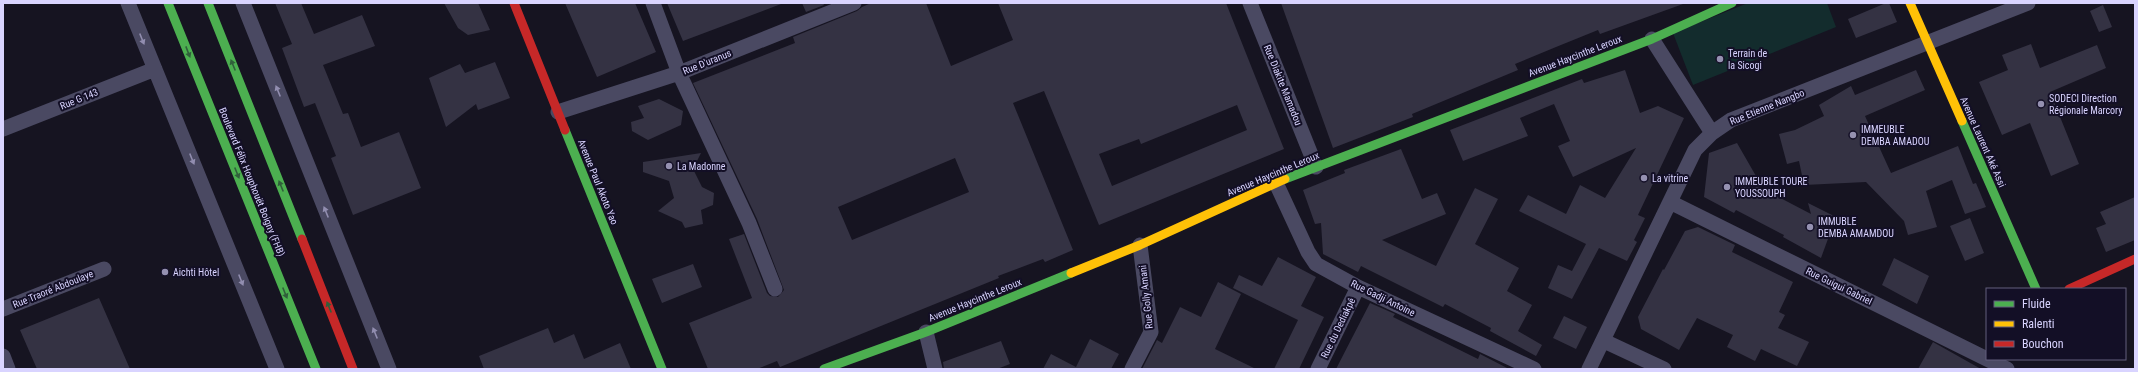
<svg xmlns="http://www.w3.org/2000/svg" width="2138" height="372" viewBox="0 0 2138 372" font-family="'Roboto Condensed',sans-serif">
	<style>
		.green { fill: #132c2d }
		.building { fill: #343243; fill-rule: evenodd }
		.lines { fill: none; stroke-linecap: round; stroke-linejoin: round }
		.street { stroke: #4a4962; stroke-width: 15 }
		.fast { stroke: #4caf50; stroke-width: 9 }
		.slow { stroke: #ffc107; stroke-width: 9 }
		.jam { stroke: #c62828; stroke-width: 9 }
		.oneway { fill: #928eb0 }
		.oneway2 { fill: #305f3b }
		.poi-dot { fill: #9591b1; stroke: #130f26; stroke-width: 1.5 }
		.labels { text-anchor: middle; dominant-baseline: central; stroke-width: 4; stroke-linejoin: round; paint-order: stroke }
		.poi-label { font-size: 10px; fill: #d9d4ff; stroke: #130f26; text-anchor: start }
		.street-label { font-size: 10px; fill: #d9d4ff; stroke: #130f26 }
	</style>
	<rect width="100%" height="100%" fill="#161421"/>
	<path class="green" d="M1748 3H1827L1836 27 1693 85 1673 33Z"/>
	<path class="building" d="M275 3H301L314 34 362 15 375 46 323 65 343 114 348 113 361 147 399 132 421 188 353 215 331 158 336 156 315 103 304 107 282 48 292 44Z
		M444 3H478L490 30 468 35 458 28Z
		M565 3H635L656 52 597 77Z
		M667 3H781V4L683 41Z
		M802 3H823L824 5 806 12Z
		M871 3H926L951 66 1013 40 998 3H1226L1284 149 1099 225 1044 91 1013 103 1073 250 1045 262 1043 259 998 276 999 278 780 367 777 361 757 369H708L689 323 752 298 729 239 744 234 767 293 770 296 778 297 784 290 757 219 693 83 795 43 793 37 857 11 862 7ZM1237 105 1247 130 1112 186 1099 154 1139 139 1141 144ZM955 158 969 192 852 240 838 207Z
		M1281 3H1683V4L1600 34 1598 30 1556 47 1515 64 1518 70 1412 114 1413 117 1333 148Z
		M1886 3H1889L1897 22 1856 38 1848 19Z
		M2103 5 2112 27 2099 32 2090 11Z
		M2031 44 2040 68 2097 45 2106 68 2050 92 2079 164 2051 176 2030 123 2002 135 1979 82 2008 70 2002 55Z
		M495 62 510 98 478 110 476 104 446 127 429 78 460 64 465 73Z
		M1625 70 1640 113 1658 106 1684 118 1638 215 1645 218 1634 240 1637 242 1627 261 1599 248 1572 299 1548 288 1558 265 1572 271 1586 244 1519 211 1528 195 1566 214 1580 185 1605 198 1636 148 1573 177 1558 146 1570 141 1554 104 1520 118 1528 136 1463 161 1450 130 1582 79 1584 83Z
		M1916 70 1925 90 1865 116 1891 173 1958 146 1973 184 1976 183 1986 207 1965 214 1952 180 1926 191 1937 227 1908 235 1904 221 1866 182 1804 185 1799 161 1787 164 1779 134 1795 130 1824 116 1819 105 1851 86 1855 95Z
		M659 99 683 111 681 125 648 140 632 131 631 122 644 118 638 106Z
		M1737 143 1756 176 1752 183 1811 214 1808 203 1836 217 1821 258 1783 237 1784 235 1736 210 1734 213 1704 197 1709 153Z
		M1401 149 1422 199 1437 193 1446 214 1382 240 1436 266 1475 188 1498 199 1475 244 1519 268 1507 291 1532 305 1518 331 1542 345 1536 356 1490 331 1491 328 1445 304 1443 307 1361 266 1358 272 1323 254 1321 223 1315 224 1303 190 1345 173 1344 170Z
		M701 153 693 169 702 187 714 193 713 205 701 210 703 224 685 228 682 222 658 211 674 198 669 181 643 172V162Z
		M2135 197V240L2106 252 2096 228 2106 224 2100 212Z
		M1970 218 1984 253 1965 261 1950 226Z
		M1698 227 1735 245 1732 252 1793 282 1779 312 1785 315 1778 328 1809 342 1797 366 1761 349 1755 361 1727 347 1733 335 1697 318 1679 350 1641 329 1638 317 1663 269 1664 270 1685 231Z
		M1278 257 1316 277 1301 306 1324 317 1299 369H1274L1298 320 1233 288 1239 275 1262 286Z
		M1894 258 1929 276 1917 304 1882 285Z
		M693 264 702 287 662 303 652 279Z
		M1218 282 1241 294 1215 349 1256 369H1142L1157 340 1162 343 1180 307 1201 317Z
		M99 298 130 369H37L20 330Z
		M1370 303 1395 314 1393 317 1478 359 1480 354 1509 369H1336Z
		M1564 316 1587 327 1576 349 1553 338Z
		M548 328 554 343 574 334 584 359 620 343 631 369H484L479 356Z
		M1090 339 1119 354 1111 369H1043L1051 354 1076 367Z
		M1001 341 1010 364 997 369H944L943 362Z
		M1933 342 1981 369H1918Z"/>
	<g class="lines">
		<path class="street" d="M128 3 277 369
			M243 3 389 369
			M653 3 679 73 749 223 775 289
			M1250 3 1316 167
			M1652 39 1712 133
			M558 112 679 73 854 3
			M3 129 155 69
			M1276 183 1308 252 1316 264 1358 287 1534 369
			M1670 202 2007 369
			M3 309 104 269
			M926 332 935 369
			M1604 341 1664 369
			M3 356 8 369
			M1132 369 1151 332 1140 245
			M1318 369 1358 287
			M1589 369 1695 150 1712 133 1731 120 2028 3"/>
		<path class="fast" d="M168 3 316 369
			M208 3 302 239
			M1962 121 2036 289
			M565 130 662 369
			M1285 179 1652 39 1732 3
			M824 369 926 332 1071 273"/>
		<path class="slow" d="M1910 3 1962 121
			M1071 273 1140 245 1285 179"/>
		<path class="jam" d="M514 3 565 130
			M302 239 353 369
			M2069 289 2135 259"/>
	</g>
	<defs><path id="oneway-solid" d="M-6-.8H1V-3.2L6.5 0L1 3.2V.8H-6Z"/></defs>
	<g class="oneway">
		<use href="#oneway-solid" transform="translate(142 39) rotate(68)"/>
		<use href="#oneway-solid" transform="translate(278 91) rotate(-112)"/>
		<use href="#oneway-solid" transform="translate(192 159) rotate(68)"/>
		<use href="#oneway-solid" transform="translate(326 212) rotate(-112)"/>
		<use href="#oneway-solid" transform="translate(241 280) rotate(68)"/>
		<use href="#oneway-solid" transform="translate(375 333) rotate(-112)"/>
	</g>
	<g class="oneway2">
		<use href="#oneway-solid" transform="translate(188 52) rotate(69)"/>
		<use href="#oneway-solid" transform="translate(233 65) rotate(-112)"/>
		<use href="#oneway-solid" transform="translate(237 173) rotate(68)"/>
		<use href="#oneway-solid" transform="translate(281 186) rotate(-112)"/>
		<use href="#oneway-solid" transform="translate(285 293) rotate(68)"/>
		<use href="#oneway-solid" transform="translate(329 307) rotate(-112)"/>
	</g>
	<g class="poi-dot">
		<circle cx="1720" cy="59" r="4"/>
		<circle cx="2041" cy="104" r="4"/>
		<circle cx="1853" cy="135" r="4"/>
		<circle cx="669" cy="166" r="4"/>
		<circle cx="1644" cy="178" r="4"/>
		<circle cx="1727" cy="187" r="4"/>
		<circle cx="1810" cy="227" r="4"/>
		<circle cx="165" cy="272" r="4"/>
	</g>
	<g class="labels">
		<g class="poi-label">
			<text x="1728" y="53">Terrain de<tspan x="1728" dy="12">la Sicogi</tspan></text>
			<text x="2049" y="98">SODECI Direction<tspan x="2049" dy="12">Régionale Marcory</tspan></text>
			<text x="1861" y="129">IMMEUBLE<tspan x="1861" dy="12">DEMBA AMADOU</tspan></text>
			<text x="677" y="166">La Madonne</text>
			<text x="1652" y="178">La vitrine</text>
			<text x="1735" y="181">IMMEUBLE TOURE<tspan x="1735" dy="12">YOUSSOUPH</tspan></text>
			<text x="1818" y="221">IMMUBLE<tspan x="1818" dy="12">DEMBA AMAMDOU</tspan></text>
			<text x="173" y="272">Aichti Hôtel</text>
		</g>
		<g class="street-label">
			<text transform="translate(1575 56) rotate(-21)">Avenue Haycinthe Leroux</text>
			<text transform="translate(707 62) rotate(-22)">Rue D'uranus</text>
			<text transform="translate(1283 85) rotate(68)">Rue Diakite Mamadou</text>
			<text transform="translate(79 99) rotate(-22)">Rue G 143</text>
			<text transform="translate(1767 107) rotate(-22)">Rue Etienne Nangbo</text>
			<text transform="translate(1983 142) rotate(66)">Avenue Laurent Aké Assi</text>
			<text transform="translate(1273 174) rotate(-23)">Avenue Haycinthe Leroux</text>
			<text transform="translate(252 182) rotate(68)">Boulevard Félix Houphouët Boigny (FHB)</text>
			<text transform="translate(598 182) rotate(68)">Avenue Paul Akoto Yao</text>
			<text transform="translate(1839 286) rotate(26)">Rue Guigui Gabriel</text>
			<text transform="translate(53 289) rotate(-22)">Rue Traoré Abdoulaye</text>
			<text transform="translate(1146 297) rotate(-96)">Rue Golly Amani</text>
			<text transform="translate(1383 298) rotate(26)">Rue Gadji Antoine</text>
			<text transform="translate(975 300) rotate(-22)">Avenue Haycinthe Leroux</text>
			<text transform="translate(1338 328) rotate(-64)">Rue du Dediakpê</text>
		</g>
	</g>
	<rect width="2138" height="372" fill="none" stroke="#d9d4ff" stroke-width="8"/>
	<rect x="1986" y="288" width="140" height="72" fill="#130f26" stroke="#625e7d"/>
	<rect x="1994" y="301" width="20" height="6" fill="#4caf50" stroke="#625e7d"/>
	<text x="2022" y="308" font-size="12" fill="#d9d4ff">Fluide</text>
	<rect x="1994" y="321" width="20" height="6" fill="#ffc107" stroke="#625e7d"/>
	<text x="2022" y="328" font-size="12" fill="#d9d4ff">Ralenti</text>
	<rect x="1994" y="341" width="20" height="6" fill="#c62828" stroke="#625e7d"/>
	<text x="2022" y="348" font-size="12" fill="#d9d4ff">Bouchon</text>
</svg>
